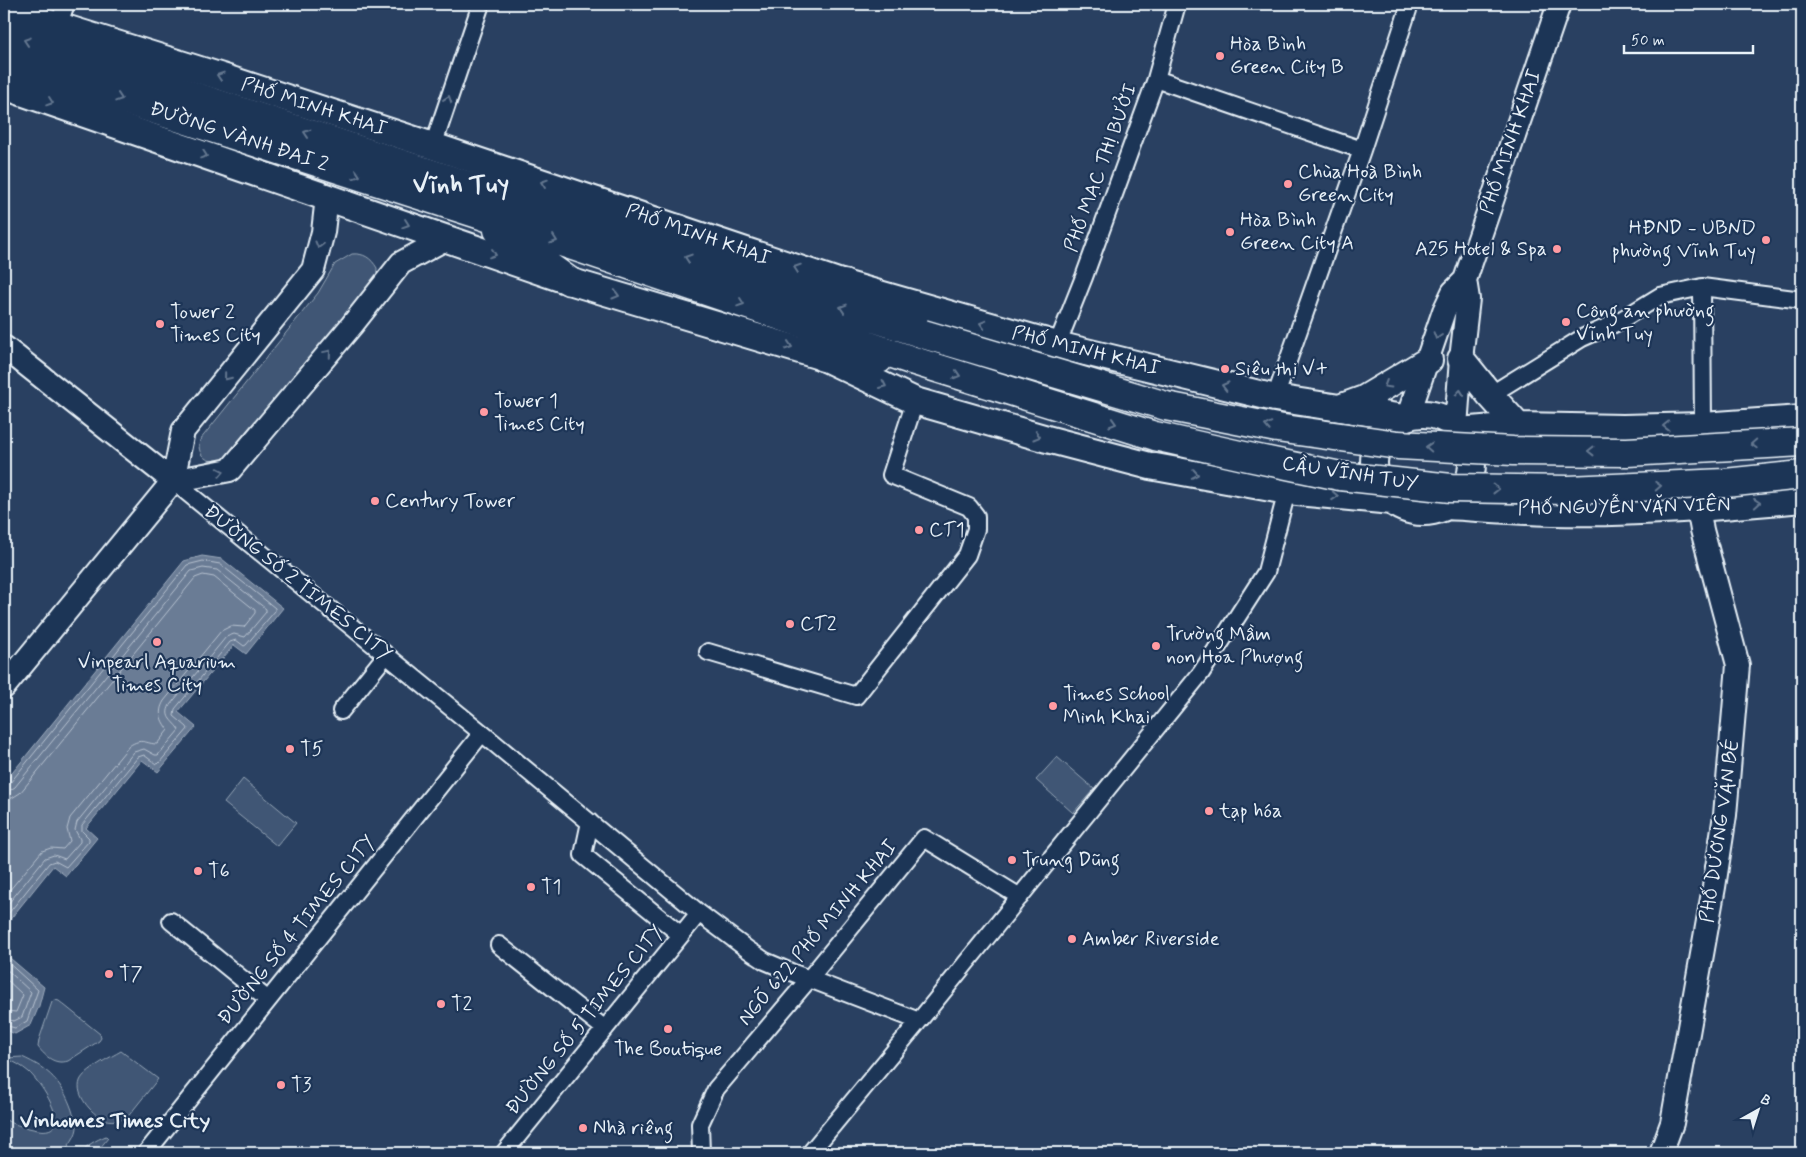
<svg xmlns="http://www.w3.org/2000/svg" width="1806" height="1157" viewBox="0 0 1806 1157" font-family="Mynerve,sans-serif">
	<style>
		.green { fill: #415774; stroke: #94a4b6 }
		.water { fill: #6b7c95; stroke: #9dabbd }
		.lines { fill: none; stroke-linecap: round; stroke-linejoin: round }
		.shore { stroke: #b6c2d0; stroke-width: 1 }
		.street-casing { stroke: #e8f1f8; stroke-width: 20 }
		.secondary-casing { stroke: #e8f1f8; stroke-width: 26 }
		.primary-casing { stroke: #e8f1f8; stroke-width: 30 }
		.highway-casing { stroke: #e8f1f8; stroke-width: 31 }
		.street { stroke: #1d3557; stroke-width: 16 }
		.secondary { stroke: #1d3557; stroke-width: 22 }
		.primary { stroke: #1d3557; stroke-width: 26 }
		.highway { stroke: #1d3557; stroke-width: 28 }
		.highway-bridge-casing { stroke: #e8f1f8; stroke-width: 31; stroke-linecap: butt }
		.highway-bridge { stroke: #1d3557; stroke-width: 28 }
		.oneway { stroke: #64778f }
		.poi-dot { fill: #ff9aa2; stroke: #1d3557; stroke-width: 2 }
		.labels { text-anchor: middle; dominant-baseline: central; stroke-width: 4.5; stroke-linejoin: round; paint-order: stroke }
		.poi-label { font-size: 20px; fill: #e8f1f8; stroke: #1d3557; text-anchor: start }
		.street-label { font-size: 20px; fill: #e8f1f8; stroke: #1d3557 }
		.neighbourhood-label { font-size: 21px; font-weight: bold; fill: #e8f1f8; stroke: #1d3557 }
		.district-label { font-size: 25px; font-weight: bold; fill: #e8f1f8; stroke: #1d3557 }
	</style>
	<rect width="100%" height="100%" fill="#294061"/>
	<filter id="ink" filterUnits="userSpaceOnUse"><feTurbulence type="fractalNoise" baseFrequency=".02" numOctaves="2"/><feDisplacementMap in="SourceGraphic" scale="10" xChannelSelector="R" yChannelSelector="G"/><feConvolveMatrix kernelMatrix="1 2 1 2 8 2 1 2 1" color-interpolation-filters="sRGB"/></filter>
	<g filter="url(#ink)">
		<path class="green" d="M352 254C364 253 371 258 377 268L376 281 348 311 227 457C213 467 195 458 200 440L318 293 335 264Z
			M1057 757 1094 789 1073 813 1036 780Z
			M243 779 296 823 277 846 224 803Z
			M55 1000 59 1001 100 1034 101 1038 99 1041 68 1061C55 1065 46 1057 38 1047L39 1040 52 1002Z
			M121 1051 158 1079 126 1119C119 1120 111 1122 103 1119 91 1113 75 1095 80 1081 84 1070 111 1057 121 1051Z
			M22 1057C49 1069 62 1082 72 1110 73 1115 76 1120 77 1125 78 1135 68 1146 63 1153H4V1119C12 1124 23 1127 33 1129 79 1140 43 1085 29 1072 22 1066 14 1062 6 1058Z
			M106 1136 108 1138 96 1153H80C87 1145 96 1140 106 1136Z"/>
		<path class="water" d="M202 556 222 559 283 608 246 654 234 645 178 712 196 727 158 772 142 760 86 828 97 838 66 876 53 866 4 927V783L184 561Z
			M4 953 44 987 39 1006 31 1025 15 1034 4 1029Z"/>
		<g class="lines">
			<path class="shore" d="M4 786 10 783 187 565 203 561 220 564 275 608V611L246 645 244 646 236 640 230 642 175 709 174 716 187 727 188 729 159 763 156 764 144 755 138 757 82 825V831L89 838V841L66 867 55 861 49 863 4 919
				M4 792 9 791 15 787 191 571 203 568 217 570 266 609V612L245 637 234 634 226 637 170 705C163 718 174 721 179 730L158 755H155L144 749 134 752 77 822 75 830 80 839V842L65 859 54 855 45 858 4 909
				M4 799 12 798 20 793 195 578 203 575 214 577 255 610V613L244 627 231 626 221 631 164 701C157 713 161 720 168 730L157 744C146 744 142 737 129 746L70 818 67 829 70 841 63 849 51 848 42 851 4 897
				M4 959 38 990 27 1021 15 1028 4 1025
				M4 967 31 992 22 1017 14 1021 4 1019
				M4 977 23 995 16 1012 4 1011"/>
			<g class="street-casing">
				<path id="street" d="M58 26 66 4
					M1156 79 1362 150
					M433 146 481 4
					M1702 287 1703 426
					M1057 345 1084 277 1156 79 1177 4
					M1490 395 1582 338 1616 323 1660 296 1702 287 1802 300
					M1275 398 1362 150 1410 4
					M173 481 482 733 699 913 747 949 765 961 791 972 919 1021
					M708 652 856 696 967 555 976 529V516L969 507 891 475 915 401
					M341 711 386 655
					M590 822 583 855 681 935
					M171 921 268 1000
					M499 945 605 1029
					M146 1153 482 733
					M504 1153 699 913
					M701 1153 700 1124 716 1089 809 979 924 838 1020 897
					M810 1153 919 1021 1201 673 1266 572 1287 491"/>
			</g>
			<g class="secondary-casing">
				<path id="secondary" d="M4 347 173 481
					M1408 416 1444 311 1453 292 1465 280 1559 4
					M1456 427 1461 359 1468 299 1465 280
					M173 481 230 470 352 325 401 263 447 238
					M4 687 173 481 183 431 313 270 323 232 327 197
					M1661 1153 1672 1123 1714 887 1725 815 1738 665 1702 530 1698 508"/>
			</g>
			<g class="primary-casing">
				<path id="primary" d="M4 9 222 77 433 146 844 284 1057 345 1275 398 1404 418
					M4 86 569 281 823 357 915 401 1047 439 1150 466 1287 491 1392 501
					M1461 359 1490 395 1518 426
					M1342 407 1364 399 1429 360
					M1374 463a49 49 0 1 1 98 0a49 49 0 1 1-98 0Z
					M1459 431 1518 426 1623 428 1703 426 1802 419
					M1447 506C1482 508 1517 511 1553 512 1636 514 1719 507 1802 499"/>
			</g>
			<g class="highway-casing">
				<path id="highway" d="M4 34 923 334
					M4 61 475 213 911 360
					M594 212 679 229
					M498 230 569 281
					M844 284 890 313
					M823 357 879 359"/>
			</g>
			<use href="#street" class="street"/>
			<use href="#secondary" class="secondary"/>
			<use href="#primary" class="primary"/>
			<use href="#highway" class="highway"/>
			<g class="highway-bridge-casing">
				<path id="highway-bridge" d="M923 334 1166 406 1277 428 1398 445 1513 451 1627 452 1802 442
					M911 360 1155 436 1244 456 1340 476 1451 488 1569 490 1725 483 1802 475"/>
			</g>
			<use href="#highway-bridge" class="highway-bridge"/>
		</g>
		<defs><path id="oneway-chevron" d="M-2-3.5L2.5 0L-2 3.5" fill="none" stroke-width="1.6" stroke-linecap="round" stroke-linejoin="round" transform="scale(1.25)"/></defs>
		<g class="oneway">
			<use href="#oneway-chevron" transform="translate(27 41) rotate(-162)"/>
			<use href="#oneway-chevron" transform="translate(220 76) rotate(-162)"/>
			<use href="#oneway-chevron" transform="translate(119 98) rotate(18)"/>
			<use href="#oneway-chevron" transform="translate(448 99) rotate(-71)"/>
			<use href="#oneway-chevron" transform="translate(50 102) rotate(19)"/>
			<use href="#oneway-chevron" transform="translate(307 133) rotate(-162)"/>
			<use href="#oneway-chevron" transform="translate(204 155) rotate(19)"/>
			<use href="#oneway-chevron" transform="translate(357 175) rotate(18)"/>
			<use href="#oneway-chevron" transform="translate(544 183) rotate(-161)"/>
			<use href="#oneway-chevron" transform="translate(406 224) rotate(19)"/>
			<use href="#oneway-chevron" transform="translate(554 240) rotate(19)"/>
			<use href="#oneway-chevron" transform="translate(319 245) rotate(105)"/>
			<use href="#oneway-chevron" transform="translate(493 254) rotate(19)"/>
			<use href="#oneway-chevron" transform="translate(688 258) rotate(-162)"/>
			<use href="#oneway-chevron" transform="translate(797 268) rotate(-161)"/>
			<use href="#oneway-chevron" transform="translate(616 295) rotate(16)"/>
			<use href="#oneway-chevron" transform="translate(741 303) rotate(19)"/>
			<use href="#oneway-chevron" transform="translate(843 308) rotate(-162)"/>
			<use href="#oneway-chevron" transform="translate(983 324) rotate(-164)"/>
			<use href="#oneway-chevron" transform="translate(1437 336) rotate(108)"/>
			<use href="#oneway-chevron" transform="translate(789 346) rotate(18)"/>
			<use href="#oneway-chevron" transform="translate(328 353) rotate(-50)"/>
			<use href="#oneway-chevron" transform="translate(957 375) rotate(17)"/>
			<use href="#oneway-chevron" transform="translate(227 377) rotate(129)"/>
			<use href="#oneway-chevron" transform="translate(883 385) rotate(25)"/>
			<use href="#oneway-chevron" transform="translate(1387 385) rotate(149)"/>
			<use href="#oneway-chevron" transform="translate(1225 386) rotate(-166)"/>
			<use href="#oneway-chevron" transform="translate(1460 393) rotate(-85)"/>
			<use href="#oneway-chevron" transform="translate(1113 423) rotate(17)"/>
			<use href="#oneway-chevron" transform="translate(1268 426) rotate(-169)"/>
			<use href="#oneway-chevron" transform="translate(1666 426) rotate(179)"/>
			<use href="#oneway-chevron" transform="translate(1037 436) rotate(16)"/>
			<use href="#oneway-chevron" transform="translate(1754 444) rotate(177)"/>
			<use href="#oneway-chevron" transform="translate(1429 447) rotate(-177)"/>
			<use href="#oneway-chevron" transform="translate(1591 451) rotate(-180)"/>
			<use href="#oneway-chevron" transform="translate(221 472) rotate(-11)"/>
			<use href="#oneway-chevron" transform="translate(1195 474) rotate(10)"/>
			<use href="#oneway-chevron" transform="translate(1658 486) rotate(-3)"/>
			<use href="#oneway-chevron" transform="translate(1496 489) rotate(1)"/>
			<use href="#oneway-chevron" transform="translate(1335 496) rotate(4)"/>
			<use href="#oneway-chevron" transform="translate(1757 503) rotate(-5)"/>
		</g>
	</g>
	<g class="poi-dot">
		<circle cx="1220" cy="56" r="5"/>
		<circle cx="1288" cy="184" r="5"/>
		<circle cx="1230" cy="232" r="5"/>
		<circle cx="1766" cy="240" r="5"/>
		<circle cx="1557" cy="249" r="5"/>
		<circle cx="1566" cy="322" r="5"/>
		<circle cx="160" cy="324" r="5"/>
		<circle cx="1225" cy="369" r="5"/>
		<circle cx="484" cy="412" r="5"/>
		<circle cx="375" cy="501" r="5"/>
		<circle cx="919" cy="530" r="5"/>
		<circle cx="790" cy="624" r="5"/>
		<circle cx="157" cy="642" r="5"/>
		<circle cx="1156" cy="646" r="5"/>
		<circle cx="1053" cy="706" r="5"/>
		<circle cx="290" cy="749" r="5"/>
		<circle cx="1209" cy="811" r="5"/>
		<circle cx="1012" cy="860" r="5"/>
		<circle cx="198" cy="871" r="5"/>
		<circle cx="531" cy="887" r="5"/>
		<circle cx="1072" cy="939" r="5"/>
		<circle cx="109" cy="974" r="5"/>
		<circle cx="441" cy="1004" r="5"/>
		<circle cx="668" cy="1029" r="5"/>
		<circle cx="281" cy="1085" r="5"/>
		<circle cx="583" cy="1128" r="5"/>
	</g>
	<g class="labels">
		<g class="poi-label">
			<text x="1230" y="44">Hòa Bình<tspan x="1230" dy="23">Green City B</tspan></text>
			<text x="1298" y="172">Chùa Hoà Bình<tspan x="1298" dy="23">Green City</tspan></text>
			<text x="1240" y="220">Hòa Bình<tspan x="1240" dy="23">Green City A</tspan></text>
			<text x="1756" y="228" text-anchor="end">HĐND - UBND<tspan x="1756" dy="23">phường Vĩnh Tuy</tspan></text>
			<text x="1547" y="249" text-anchor="end">A25 Hotel &amp; Spa</text>
			<text x="1576" y="311">Công an phường<tspan x="1576" dy="23">Vĩnh Tuy</tspan></text>
			<text x="170" y="312">Tower 2<tspan x="170" dy="23">Times City</tspan></text>
			<text x="1235" y="369">Siêu thị V+</text>
			<text x="494" y="401">Tower 1<tspan x="494" dy="23">Times City</tspan></text>
			<text x="385" y="501">Century Tower</text>
			<text x="929" y="530">CT1</text>
			<text x="800" y="624">CT2</text>
			<text x="1166" y="634">Trường Mầm<tspan x="1166" dy="23">non Hoa Phượng</tspan></text>
			<text x="157" y="662" text-anchor="middle">Vinpearl Aquarium<tspan x="157" dy="23">Times City</tspan></text>
			<text x="1063" y="694">Times School<tspan x="1063" dy="23">Minh Khai</tspan></text>
			<text x="300" y="749">T5</text>
			<text x="1219" y="811">tạp hóa</text>
			<text x="1022" y="860">Trung Dũng</text>
			<text x="208" y="871">T6</text>
			<text x="541" y="887">T1</text>
			<text x="1082" y="939">Amber Riverside</text>
			<text x="119" y="974">T7</text>
			<text x="451" y="1004">T2</text>
			<text x="668" y="1049" text-anchor="middle">The Boutique</text>
			<text x="291" y="1085">T3</text>
			<text x="593" y="1128">Nhà riêng</text>
		</g>
		<g class="street-label">
			<text transform="translate(314 107) rotate(18)">PHỐ MINH KHAI</text>
			<text transform="translate(239 137) rotate(18)">ĐƯỜNG VÀNH ĐAI 2</text>
			<text transform="translate(1511 142) rotate(-71)">PHỐ MINH KHAI</text>
			<text transform="translate(1101 168) rotate(-70)">PHỐ MẠC THỊ BƯỞI</text>
			<text transform="translate(698 235) rotate(19)">PHỐ MINH KHAI</text>
			<text transform="translate(1086 351) rotate(14)">PHỐ MINH KHAI</text>
			<text transform="translate(1350 474) rotate(9)">CẦU VĨNH TUY</text>
			<text transform="translate(1624 507) rotate(-1)">PHỐ NGUYỄN VĂN VIÊN</text>
			<text transform="translate(298 583) rotate(39)">ĐƯỜNG SỐ 2 TIMES CITY</text>
			<text transform="translate(1720 831) rotate(-82)">PHỐ DƯƠNG VĂN BÉ</text>
			<text transform="translate(297 930) rotate(-51)">ĐƯỜNG SỐ 4 TIMES CITY</text>
			<text transform="translate(818 933) rotate(-50)">NGÕ 622 PHỐ MINH KHAI</text>
			<text transform="translate(585 1020) rotate(-51)">ĐƯỜNG SỐ 5 TIMES CITY</text>
		</g>
		<g class="neighbourhood-label">
			<text x="115" y="1121">Vinhomes Times City</text>
		</g>
		<g class="district-label">
			<text x="461" y="185">Vĩnh Tuy</text>
		</g>
	</g>
	<rect width="1806" height="1157" fill="none" stroke="#1d3557" stroke-width="20"/>
	<rect x="10" y="10" width="1786" height="1137" fill="none" stroke="#e8f1f8" stroke-width="2" filter="url(#ink)"/>
	<g transform="translate(1758 1110) rotate(39)" stroke="#1d3557" stroke-width="4" paint-order="stroke">
	<path d="M0-4L9 19L0 12L-9 19Z" fill="#e8f1f8"/>
	<text y="-8" font-size="14" font-weight="bold" text-anchor="middle" fill="#e8f1f8">B</text>
	</g>
	<path d="M1624 45v8h129v-8" fill="none" stroke="#e8f1f8" stroke-width="2.5"/>
	<text x="1631" y="45" font-size="15" fill="#e8f1f8" stroke="#1d3557" stroke-width="4" paint-order="stroke">50 m</text>
</svg>
